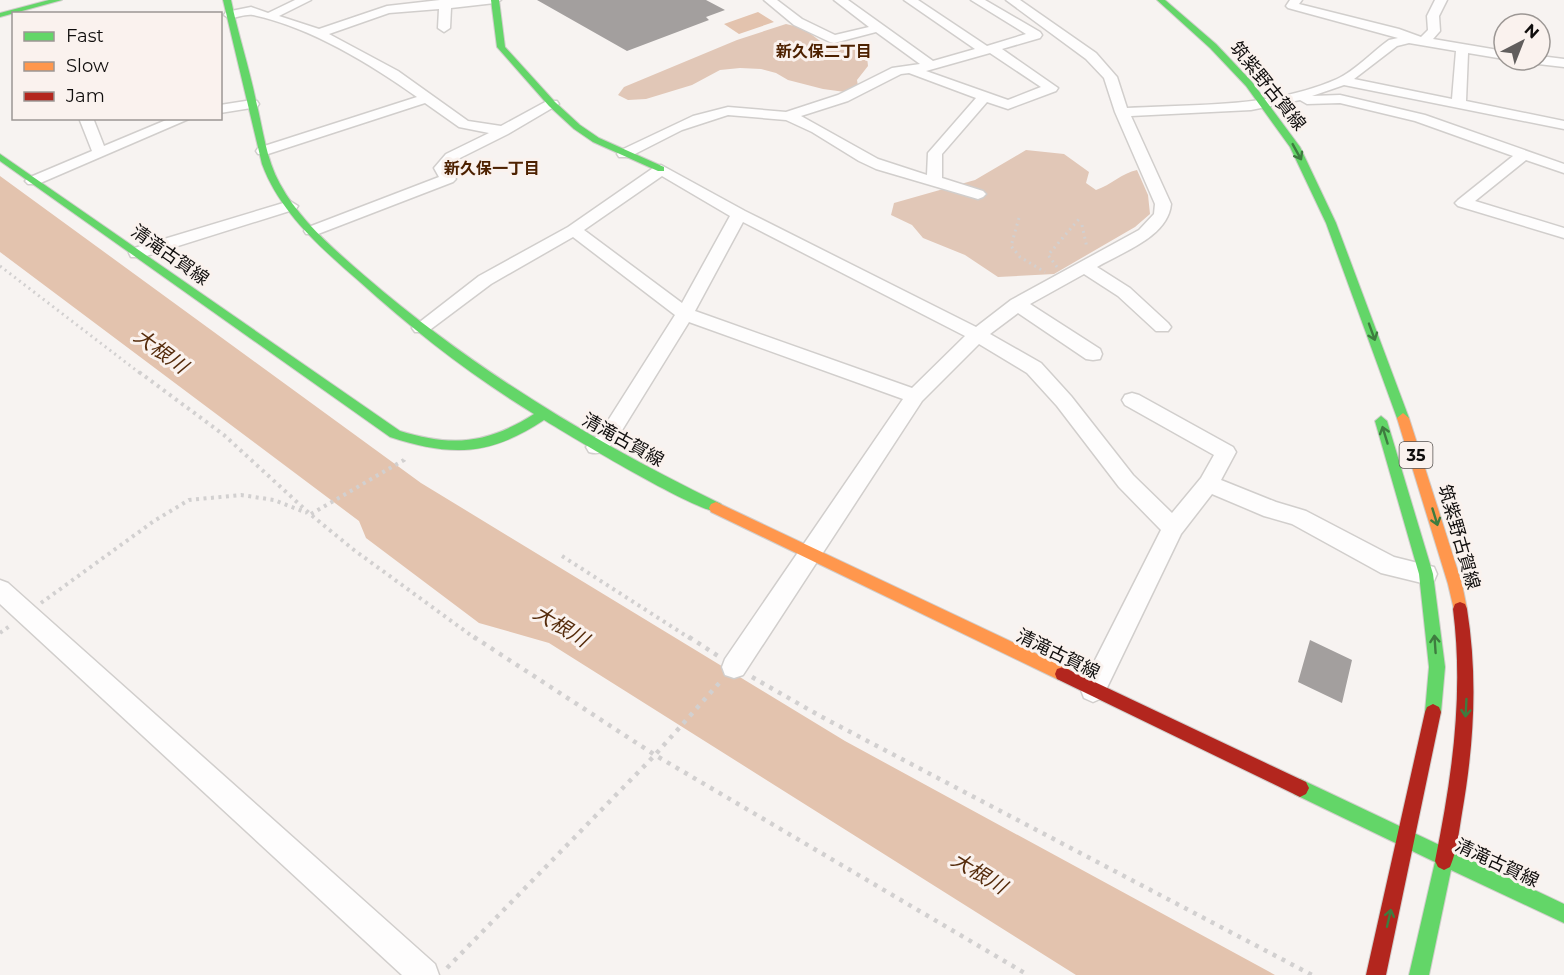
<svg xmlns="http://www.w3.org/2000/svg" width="1564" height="975" viewBox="0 0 1564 975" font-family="Montserrat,'Noto Sans JP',sans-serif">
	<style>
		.forest { fill: #e1c7b7 }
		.water { fill: #e3c3ae }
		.building { fill: #a39f9e }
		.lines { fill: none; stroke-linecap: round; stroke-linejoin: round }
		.street-casing { stroke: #d1cecc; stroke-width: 3 }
		.fast-casing { stroke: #d1cecc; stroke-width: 2 }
		.slow-casing { stroke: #d1cecc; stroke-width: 2 }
		.jam-casing { stroke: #d1cecc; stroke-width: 2 }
		.path-far2 { stroke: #d2d0d0; stroke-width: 3; stroke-dasharray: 2 4; stroke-linecap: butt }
		.path-far1 { stroke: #d2d0d0; stroke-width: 4; stroke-dasharray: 3 4.5; stroke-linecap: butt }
		.path { stroke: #d2d0d0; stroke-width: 4.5; stroke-dasharray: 4 6; stroke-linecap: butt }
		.street { fill: #fefdfd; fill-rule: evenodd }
		.fast { fill: #63d668; fill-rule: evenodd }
		.slow { fill: #ff974d; fill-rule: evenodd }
		.jam { fill: #b3261e; fill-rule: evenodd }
		.oneway { stroke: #3e7c3f }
		.labels { text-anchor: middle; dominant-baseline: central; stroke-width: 6; stroke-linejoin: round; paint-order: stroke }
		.far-neighbourhood-label { font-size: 16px; font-weight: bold; fill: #4d2100; stroke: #faf2ee }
		.shield { fill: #faf2ee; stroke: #565250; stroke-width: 1.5 }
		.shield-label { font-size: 16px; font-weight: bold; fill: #100e0d }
		.street-label { font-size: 18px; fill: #100e0d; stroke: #faf2ee }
		.water-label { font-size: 20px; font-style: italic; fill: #562c0c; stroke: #faf2ee }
	</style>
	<rect width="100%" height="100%" fill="#f7f3f1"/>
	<path class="forest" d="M786 24 803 28 824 44C845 40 867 38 868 66L857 80 858 86 845 92 823 89 788 80 776 73 761 69 740 68 720 70 692 85 646 99 628 100 618 95 624 87 737 40Z
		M1026 150 1064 154 1089 172 1086 183 1096 190C1111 185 1122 173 1137 170L1148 195 1150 214 1135 227 1054 274 998 277 965 255 923 238 912 225 891 215 894 203 975 180Z"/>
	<path class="water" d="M758 12 774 22 739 34 724 24Z
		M0 176 421 483 845 741 1275 975H1076L549 643 479 623 366 538 359 521 0 252Z"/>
	<path class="building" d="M537 0H706L725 10 706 17 709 20 627 51Z
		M1310 640 1352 660 1342 703 1298 682Z"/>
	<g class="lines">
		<g class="street-casing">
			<path id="street" d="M295 0H311L279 16 319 29 387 6 440 0H501L495 3 451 8 450 28 444 32 438 28 439 9 389 13 329 34 398 71 468 121 501 126 547 101H557L559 104 508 134 456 160 449 168 456 179 453 182 318 234H306L304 231 306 228 439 177 434 168 446 154 489 133 459 127 425 103 268 154H258L256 151 258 148 417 97C369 63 310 27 253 15 246 14 237 17 230 19L224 15 226 12 251 7 268 13Z
				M764 0H777L802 19 835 35 869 27 834 0H848L933 61 975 49 904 0H918L987 46 1026 34 971 0H985L1040 32 1042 35 1040 38 1002 49 1058 88 1056 91 1008 109 987 102 942 154V178L983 191 986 194 983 197 978 199 876 169 859 161 812 132 786 120 728 115 682 130 629 157H619L617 154 619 151 693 116 728 107 786 112 838 95 892 68 920 64 876 32 834 43 830 42 794 25ZM990 53 1041 87 1008 100 926 71ZM909 73 976 98 928 153 927 175 878 159 801 116 848 101 901 74Z
				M1006 0H1020L1096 53 1117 77 1127 108C1197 104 1271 108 1337 79 1355 71 1372 52 1389 40L1398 38 1288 8 1286 6 1290 0H1302L1299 4 1399 29 1421 37 1428 30 1427 16 1435 0H1447L1439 16 1440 31 1433 39 1504 51V59L1468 53 1466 101 1564 121V129L1344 85 1312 96 1340 95 1425 115 1564 164V173L1526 160 1475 201 1564 228V238L1458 206 1455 203 1458 200 1513 156 1415 121 1340 103 1307 104 1300 100 1251 110 1131 116 1171 204C1168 237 1122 252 1097 267L1130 288 1168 323 1171 327 1168 331H1156L1118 296 1084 274 1030 304 1100 349 1102 354 1100 359 1093 360 1086 359 1018 313 990 334 1041 363 1071 396 1133 475 1172 513 1201 478 1214 455 1125 405 1122 400 1125 395 1132 393 1139 395 1233 447 1236 452 1221 480 1276 502 1306 511 1394 557 1434 567 1437 574 1434 581 1426 584 1381 573 1292 524 1264 516 1212 494 1181 534 1102 698 1093 702 1084 698 1081 690 1084 682 1161 530 1119 487 1057 406 1027 373 979 344 922 401 743 675 734 678 725 675 722 667 725 659 903 399 689 322 616 440C607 449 602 456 589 452L586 447 602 430 675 315 573 237 491 284 427 332H415L412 328 479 276 568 227 656 166 661 165 745 211 976 327 1011 300 1139 230 1154 214 1155 204 1115 112 1104 78 1086 59ZM1409 43 1456 51 1452 99 1354 79 1397 46ZM662 176 730 216 682 303 584 230ZM743 222 965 336 912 388 695 311Z
				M1540 56 1564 59V67L1538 64 1532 60H1540Z
				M252 100 257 101 259 104 257 107 220 113V105Z
				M79 118H93L104 146 171 118H191L38 184H28L25 181 28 178 92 151Z
				M290 201 298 206 296 209 143 257H131L129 253 131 249Z
				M0 580 8 583 435 964 439 975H402L0 604Z"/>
		</g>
		<g class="fast-casing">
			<path id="fast" d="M49 0H62L0 17V13Z
				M223 0H231C238 34 249 67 256 101 263 129 266 159 280 184 300 221 335 250 366 277 474 370 594 442 721 504L723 508 721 512C704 517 567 434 544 420 490 456 451 457 390 437L0 161V154L400 431C452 447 487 444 534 414 472 376 414 331 360 282 321 248 280 213 262 164Z
				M491 0H499L505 47 555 102 580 125 599 138 664 167V171H658L593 142 574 129 549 106 497 47Z
				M1157 0H1165L1216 44 1252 82 1300 147 1336 223 1409 418 1407 421H1399L1397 418 1326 223 1290 147 1246 86 1210 48Z
				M1381 416 1387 421 1433 574 1445 667 1441 712 1439 717 1433 720 1427 717 1425 712 1429 667 1419 574 1375 421Z
				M1300 779 1564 904V923L1451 870 1429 975H1409L1435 862 1294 794 1291 788 1294 782Z"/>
		</g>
		<g class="slow-casing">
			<path id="slow" d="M1403 413 1409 418 1462 584 1467 609 1465 614 1460 616 1455 614 1448 584 1397 418Z
				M716 502 1069 669 1071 674 1069 679 1063 681 1057 679 711 512 709 508 711 504Z"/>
		</g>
		<g class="jam-casing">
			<path id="jam" d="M1460 602 1465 604 1467 609C1478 678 1474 744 1462 813 1459 831 1457 851 1450 867L1444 870 1438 867 1435 861C1452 777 1464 695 1453 609L1455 604Z
				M1063 667 1306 782 1309 788 1306 794 1300 797 1294 794 1057 679 1055 674 1057 669Z
				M1433 704 1439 707 1441 712 1386 975H1366L1425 712 1427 707Z"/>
		</g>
		<path class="path-far2" d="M1019 218 1011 246 1020 257 1045 272
			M1082 225 1087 248
			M0 266 141 374
			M1057 267 1048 255 1079 219"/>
		<path class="path-far1" d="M139 372 224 435 310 514 354 550 476 639
			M311 514 404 460 406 456
			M562 556 691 639
			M41 603 154 521 189 500 241 495 274 500 307 513
			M0 633 11 625"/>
		<path class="path" d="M474 637 655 755 1028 975
			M689 637 718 656
			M752 677 820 716 1312 975
			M447 968 655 755 721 681"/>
		<use href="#street" class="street"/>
		<use href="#fast" class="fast"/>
		<use href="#slow" class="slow"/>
		<use href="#jam" class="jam"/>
	</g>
	<defs><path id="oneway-shaft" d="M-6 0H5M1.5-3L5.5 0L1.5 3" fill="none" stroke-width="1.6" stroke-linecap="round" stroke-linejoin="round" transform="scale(1.5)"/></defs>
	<g class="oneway">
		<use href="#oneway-shaft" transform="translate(1297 152) rotate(61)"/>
		<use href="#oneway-shaft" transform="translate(1372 332) rotate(70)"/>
		<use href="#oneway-shaft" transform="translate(1385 435) rotate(-107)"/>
		<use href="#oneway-shaft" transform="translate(1435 517) rotate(73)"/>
		<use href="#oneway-shaft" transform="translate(1435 644) rotate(-94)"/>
		<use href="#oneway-shaft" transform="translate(1466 708) rotate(93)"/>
		<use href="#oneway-shaft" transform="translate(1389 918) rotate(-77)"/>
	</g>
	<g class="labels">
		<g class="far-neighbourhood-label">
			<text x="824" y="51">新久保二丁目</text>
			<text x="492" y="168">新久保一丁目</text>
		</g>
		<rect class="shield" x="1399.5" y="442" width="33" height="26" rx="4.5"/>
		<g class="shield-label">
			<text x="1416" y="455">35</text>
		</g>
		<g class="street-label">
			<text transform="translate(1268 86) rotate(51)">筑紫野古賀線</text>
			<text transform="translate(170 255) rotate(35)">清滝古賀線</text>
			<text transform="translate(623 440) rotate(29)">清滝古賀線</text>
			<text transform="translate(1459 537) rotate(74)">筑紫野古賀線</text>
			<text transform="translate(1058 654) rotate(26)">清滝古賀線</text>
			<text transform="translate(1497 863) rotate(25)">清滝古賀線</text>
		</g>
		<g class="water-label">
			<text transform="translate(161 351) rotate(36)">大根川</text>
			<text transform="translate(561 626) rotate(31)">大根川</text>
			<text transform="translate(979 873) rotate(31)">大根川</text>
		</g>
	</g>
	<rect x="12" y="12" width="210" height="108" fill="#faf2ee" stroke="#9c9794" stroke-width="1.5"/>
	<rect x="24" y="32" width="30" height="9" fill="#63d668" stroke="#9c9794" stroke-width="1.5"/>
	<text x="66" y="42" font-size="18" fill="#100e0d">Fast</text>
	<rect x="24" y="62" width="30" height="9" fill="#ff974d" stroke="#9c9794" stroke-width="1.5"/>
	<text x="66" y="72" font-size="18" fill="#100e0d">Slow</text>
	<rect x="24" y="92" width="30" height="9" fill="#b3261e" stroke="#9c9794" stroke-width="1.5"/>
	<text x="66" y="102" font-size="18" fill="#100e0d">Jam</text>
	<g transform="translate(1522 42) rotate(42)"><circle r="28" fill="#faf2ee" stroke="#9c9794" stroke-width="1.5"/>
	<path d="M0-4.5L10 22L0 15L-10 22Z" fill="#615e5d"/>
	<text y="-9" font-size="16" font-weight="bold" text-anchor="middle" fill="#100e0d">N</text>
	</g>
</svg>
